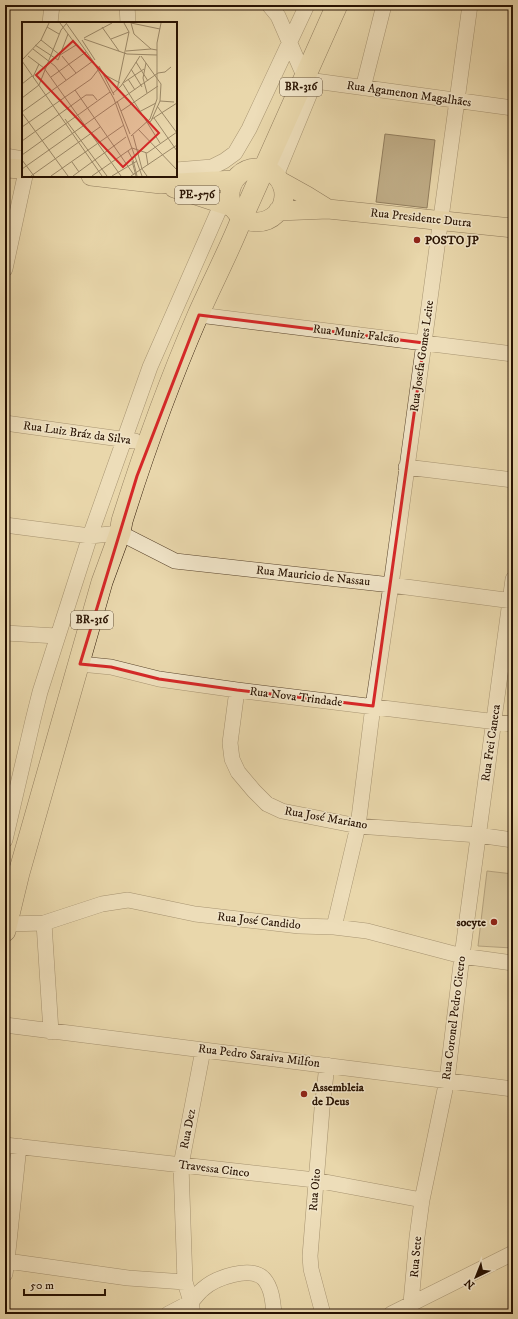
<svg xmlns="http://www.w3.org/2000/svg" width="518" height="1319" viewBox="0 0 518 1319" font-family="'IM FELL DW Pica',serif">
	<style>
		.green { fill: #c8b68f; stroke: #786448 }
		.building { fill: #8d795a; stroke: #291302 }
		.lines { fill: none; stroke-linecap: round; stroke-linejoin: round }
		.minor-casing { stroke: #59442c; stroke-width: 16 }
		.major-casing { stroke: #291302; stroke-width: 20 }
		.highway-casing { stroke: #291302; stroke-width: 22 }
		.minor { stroke: #f1e5c9; stroke-width: 15 }
		.major { stroke: #e9d7ac; stroke-width: 19 }
		.highway { stroke: #e9d7ac; stroke-width: 21 }
		.marked { fill: none; stroke: #d62828; stroke-width: 3; stroke-linejoin: round }
		.poi-dot { fill: #8f2418; stroke: #f1e5c9; stroke-width: 1.5 }
		.labels { text-anchor: middle; dominant-baseline: central; stroke-width: 3; stroke-linejoin: round; paint-order: stroke }
		.shield { fill: #f1e5c9; stroke: #65523e; stroke-width: 1 }
		.shield-label { font-size: 11px; font-weight: bold; fill: #291302 }
		.street-label { font-size: 12px; fill: #291302; stroke: #f1e5c9 }
		.poi-label { font-size: 12px; font-weight: bold; fill: #291302; stroke: #f1e5c9; text-anchor: start }
		.inset-road { fill: none; stroke: #9c8968; stroke-width: 1 }
		.view { fill: #d62828; fill-opacity: 0.15; stroke: #d62828; stroke-width: 2 }
		.inset-edge { fill: none; stroke: #291302; stroke-width: 2 }
	</style>
	<rect width="100%" height="100%" fill="#e9d7ac"/>
	<filter id="stains"><feTurbulence type="fractalNoise" baseFrequency=".005" numOctaves="4"/><feColorMatrix values="0 0 0 0 .2 0 0 0 0 .09 0 0 0 0 .02 0 0 0 .5 -.17"/></filter>
	<radialGradient id="worn" r=".72"><stop offset=".6" stop-color="#630" stop-opacity="0"/><stop offset="1" stop-color="#630" stop-opacity=".3"/></radialGradient>
	<path class="green" d="M487 871 513 874 512 948 478 946Z"/>
	<path class="building" d="M385 134 435 140 427 208 376 202Z"/>
	<g class="lines">
		<g class="minor-casing">
			<path id="minor" d="M127 5 128 23
				M269 5 278 16 305 78 315 81 513 108
				M50 23 52 5
				M363 88 384 5
				M5 156 23 159
				M176 170 212 167 224 161 235 153 249 129 307 5
				M276 176 315 81
				M5 269 25 176
				M199 315 513 354
				M5 423 135 441
				M406 467 513 480
				M5 525 90 536 120 533 175 561 391 585 513 601
				M5 633 57 636
				M80 664 111 667 159 679 237 690 513 724
				M237 690 230 743 232 759 238 772 254 791 267 804 282 811 358 826 478 835 513 840
				M5 840 33 720 40 692 90 536 150 367 222 203
				M44 923 51 1032
				M7 924 44 923 102 904 128 900 195 914 299 926 334 927 367 931 462 956 513 963
				M334 927 358 826 373 706 391 585 470 5
				M5 1025 513 1089
				M5 1145 315 1180 422 1200
				M7 1261 19 1146
				M5 1274 7 1261 128 1278 185 1282 191 1302 168 1314
				M185 1282 181 1165 203 1050
				M193 1314 191 1302C195 1298 199 1292 203 1289 215 1278 251 1265 264 1279 272 1288 273 1303 274 1314
				M323 1314 311 1269 310 1256 322 1109 327 1065
				M391 1314 513 1253
				M410 1314 417 1237 422 1200 447 1080 462 956 513 579"/>
		</g>
		<g class="major-casing">
			<path id="major" d="M5 168 23 169
				M230 195a27 27 0 1 1 54 0a27 27 0 1 1-54 0Z
				M91 176 161 184 234 180
				M280 181 307 196 328 209
				M174 188 232 207
				M278 211 328 209 513 228"/>
		</g>
		<g class="highway-casing">
			<path id="highway" d="M5 931 19 873 102 582 120 533 122 521C144 451 169 382 198 315 212 283 229 251 242 218L337 5"/>
		</g>
		<use href="#minor" class="minor"/>
		<use href="#major" class="major"/>
		<use href="#highway" class="highway"/>
	</g>
	<path d="M0 0H518V1319H0ZM199 315 424 343 373 706 237 690 159 679 111 667 80 664 137 476Z" fill="#e9d7ac" fill-opacity=".55" fill-rule="evenodd"/>
	<path class="marked" d="M199 315 424 343 373 706 237 690 159 679 111 667 80 664 137 476Z"/>
	<g class="poi-dot">
		<circle cx="417" cy="240" r="4"/>
		<circle cx="494" cy="922" r="4"/>
		<circle cx="304" cy="1094" r="4"/>
	</g>
	<g class="labels">
		<g class="shield">
			<rect x="280" y="78" width="42" height="18" rx="3"/>
			<rect x="175" y="186" width="44" height="18" rx="3"/>
			<rect x="71" y="611" width="42" height="18" rx="3"/>
		</g>
		<g class="shield-label">
			<text x="301" y="87">BR-316</text>
			<text x="197" y="195">PE-576</text>
			<text x="92" y="620">BR-316</text>
		</g>
		<g class="street-label">
			<text transform="translate(409 94) rotate(8)">Rua Agamenon Magalhães</text>
			<text transform="translate(421 218) rotate(6)">Rua Presidente Dutra</text>
			<text transform="translate(356 334) rotate(7)">Rua Muniz Falcão</text>
			<text transform="translate(422 356) rotate(-82)">Rua Josefa Gomes Leite</text>
			<text transform="translate(77 433) rotate(8)">Rua Luiz Bráz da Silva</text>
			<text transform="translate(313 576) rotate(6)">Rua Mauricio de Nassau</text>
			<text transform="translate(296 697) rotate(7)">Rua Nova Trindade</text>
			<text transform="translate(491 743) rotate(-82)">Rua Frei Caneca</text>
			<text transform="translate(326 818) rotate(10)">Rua José Mariano</text>
			<text transform="translate(259 921) rotate(6)">Rua José Candido</text>
			<text transform="translate(454 1018) rotate(-83)">Rua Coronel Pedro Cicero</text>
			<text transform="translate(259 1056) rotate(7)">Rua Pedro Saraiva Milfon</text>
			<text transform="translate(188 1129) rotate(-79)">Rua Dez</text>
			<text transform="translate(214 1169) rotate(7)">Travessa Cinco</text>
			<text transform="translate(315 1190) rotate(-85)">Rua Oito</text>
			<text transform="translate(416 1257) rotate(-85)">Rua Sete</text>
		</g>
		<g class="poi-label">
			<text x="425" y="240">POSTO JP</text>
			<text x="486" y="922" text-anchor="end">socyte</text>
			<text x="312" y="1087">Assembleia<tspan x="312" dy="14">de Deus</tspan></text>
		</g>
	</g>
	<g transform="translate(22 22)">
		<rect width="155" height="155" fill="#e9d7ac"/>
		<path class="inset-road" d="M38 1 54 23 38 33M44 1 71 39 92 77 120 154M109 1 112 12 129 27 135 28M109 1 138 7M25 5 37 12M80 5 97 29M62 16 90 1M62 17 105 32 135 33M89 17 107 10M60 18 73 38M13 23 36 38 38 33 19 18M11 27 33 44 44 58M104 29 129 27M38 33 46 12M6 34 22 46 99 154M40 34 54 51M119 34 139 62 138 79 129 99 126 101M0 38 19 18 27 1M0 39 80 154M114 40 126 59M124 41 121 56 125 71M77 44 92 73M109 47 120 65M83 53 98 61M11 55 17 42M29 55 64 30M106 57 113 68M101 61 122 47M0 62 10 54M101 62 138 121M53 68 112 153M95 68 107 10 102 1M91 71 99 64 118 34M0 76 17 63 39 8 44 2M95 79 108 112M138 79 152 80M135 84 155 111M99 89 136 64M0 90 71 39M117 90 134 81M0 91 46 154M132 96 155 129M43 97 85 154M130 97 155 81M0 105 69 57 76 48M116 107 155 148M111 113 120 147 125 154M109 114 128 97 135 77V21L139 1M0 119 64 73H71L75 78M106 129 111 138 115 154M124 131 126 143M0 133 88 70M0 138 12 154M110 139 114 154M50 140 57 150M0 147 136 51 143 50 149 45M9 154 78 105M29 154 102 103M51 154 104 115M70 154 110 126 125 131 155 110M90 154 115 139M109 154 155 123"/>
		<path class="view" d="M51 19 137 111 101 145 14 53Z"/>
		<rect width="155" height="155" class="inset-edge"/>
	</g>
	<rect width="518" height="1319" fill="none" stroke="#e9d7ac" stroke-width="20"/>
	<rect x="6" y="6" width="506" height="1307" fill="none" stroke="#291302" stroke-width="2"/>
	<rect x="10" y="10" width="498" height="1299" fill="none" stroke="#291302"/>
	<g transform="translate(476 1277) rotate(223)" stroke="#f1e5c9" stroke-width="3" paint-order="stroke">
	<path d="M0-3L7 15L0 10L-7 15Z" fill="#291302"/>
	<text y="-6" font-size="11" font-weight="bold" text-anchor="middle" fill="#291302">N</text>
	</g>
	<path d="M24 1289v6h81v-6" fill="none" stroke="#291302" stroke-width="2"/>
	<text x="30" y="1289" font-size="12" fill="#291302" stroke="#f1e5c9" stroke-width="3" paint-order="stroke">50 m</text>
	<rect width="100%" height="100%" filter="url(#stains)"/>
	<rect width="100%" height="100%" fill="url(#worn)"/>
</svg>
